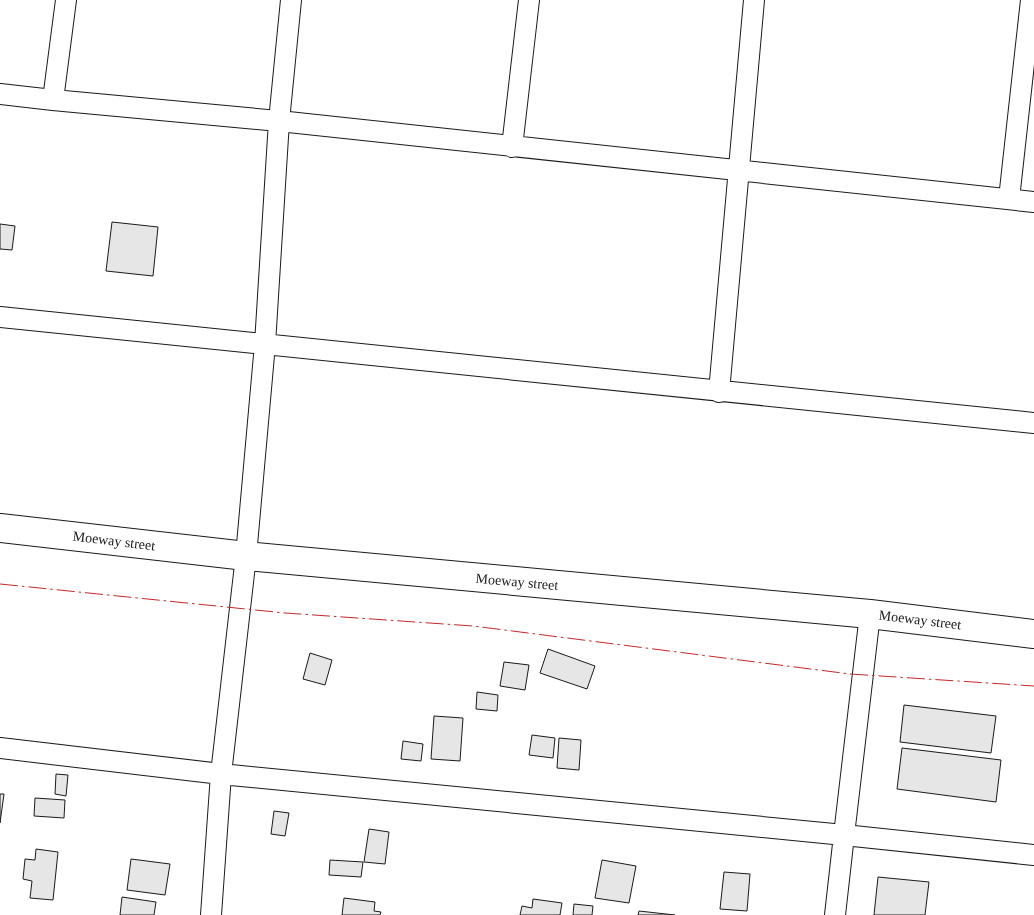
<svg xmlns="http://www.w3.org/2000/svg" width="1034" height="915" viewBox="0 0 1034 915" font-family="'Times New Roman',serif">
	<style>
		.building { fill: #e6e6e6; stroke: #1a1a1a }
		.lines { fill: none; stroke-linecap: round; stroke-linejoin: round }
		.street-casing { stroke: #1a1a1a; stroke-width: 22 }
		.secondary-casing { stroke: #1a1a1a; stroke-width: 30 }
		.street { stroke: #fff; stroke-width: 20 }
		.secondary { stroke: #fff; stroke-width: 28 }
		.power { stroke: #c62828; stroke-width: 1; stroke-dasharray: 18 4 2.5 4; stroke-linecap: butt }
		.labels { text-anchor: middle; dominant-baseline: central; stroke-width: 4; stroke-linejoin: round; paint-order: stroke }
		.street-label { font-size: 14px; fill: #1a1a1a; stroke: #fff }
	</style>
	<rect width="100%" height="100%" fill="#fff"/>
	<path class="building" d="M112 222 158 227 153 276 106 271Z
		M0 224 15 226 12 250 0 249Z
		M548 649 595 666 587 689 540 673Z
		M310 653 332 660 325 685 303 679Z
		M504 662 529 665 525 690 500 686Z
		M477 692 498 695 497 711 476 709Z
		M904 705 996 716 991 753 900 742Z
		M434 716 463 718 460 761 431 759Z
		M532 735 555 738 553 758 529 755Z
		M559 738 581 740 579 770 557 768Z
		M403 741 423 744 421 761 401 759Z
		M902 748 1001 760 996 802 897 789Z
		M56 774 68 775 66 796 55 794Z
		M0 794H4L0 823Z
		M35 798 65 800 64 818 34 816Z
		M274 811 289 813 285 836 271 834Z
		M369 829 389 832 385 864 364 862Z
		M36 849 58 852 53 900 30 898 32 881 23 879 25 859 35 860Z
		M131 859 170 864 165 895 127 890Z
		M330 860 363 862 361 877 329 875Z
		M602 860 636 866 629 903 595 898Z
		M724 872 750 874 747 911 720 909Z
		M878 877 929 882 925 915H874Z
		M122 897 156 902 154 915H120Z
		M344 898 375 902 374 911 381 912 380 915H342Z
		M533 899 562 903 560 915H520L522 906 532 908Z
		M574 904 593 906 592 915H573Z
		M639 911 675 915H638Z"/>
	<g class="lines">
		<g class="street-casing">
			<path id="street" d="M0 94 53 100 279 121 1034 202
				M53 100 66 0
				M512 147 529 0
				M1009 199 1031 0
				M0 317 1034 423
				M719 392 754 0
				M0 748 221 774 844 835 870 614
				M211 915 221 774 246 556 265 344 279 121 291 0
				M835 915 844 835 1034 855"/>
		</g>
		<g class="secondary-casing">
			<path id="secondary" d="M0 528 246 556 870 614 1034 634"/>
		</g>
		<use href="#street" class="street"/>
		<use href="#secondary" class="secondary"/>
		<path class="power" d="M0 584 285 613 473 626 850 674 1034 686"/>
	</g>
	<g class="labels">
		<g class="street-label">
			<text transform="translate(114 541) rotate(7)">Moeway street</text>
			<text transform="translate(517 582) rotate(5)">Moeway street</text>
			<text transform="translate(920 620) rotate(7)">Moeway street</text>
		</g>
	</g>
</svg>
